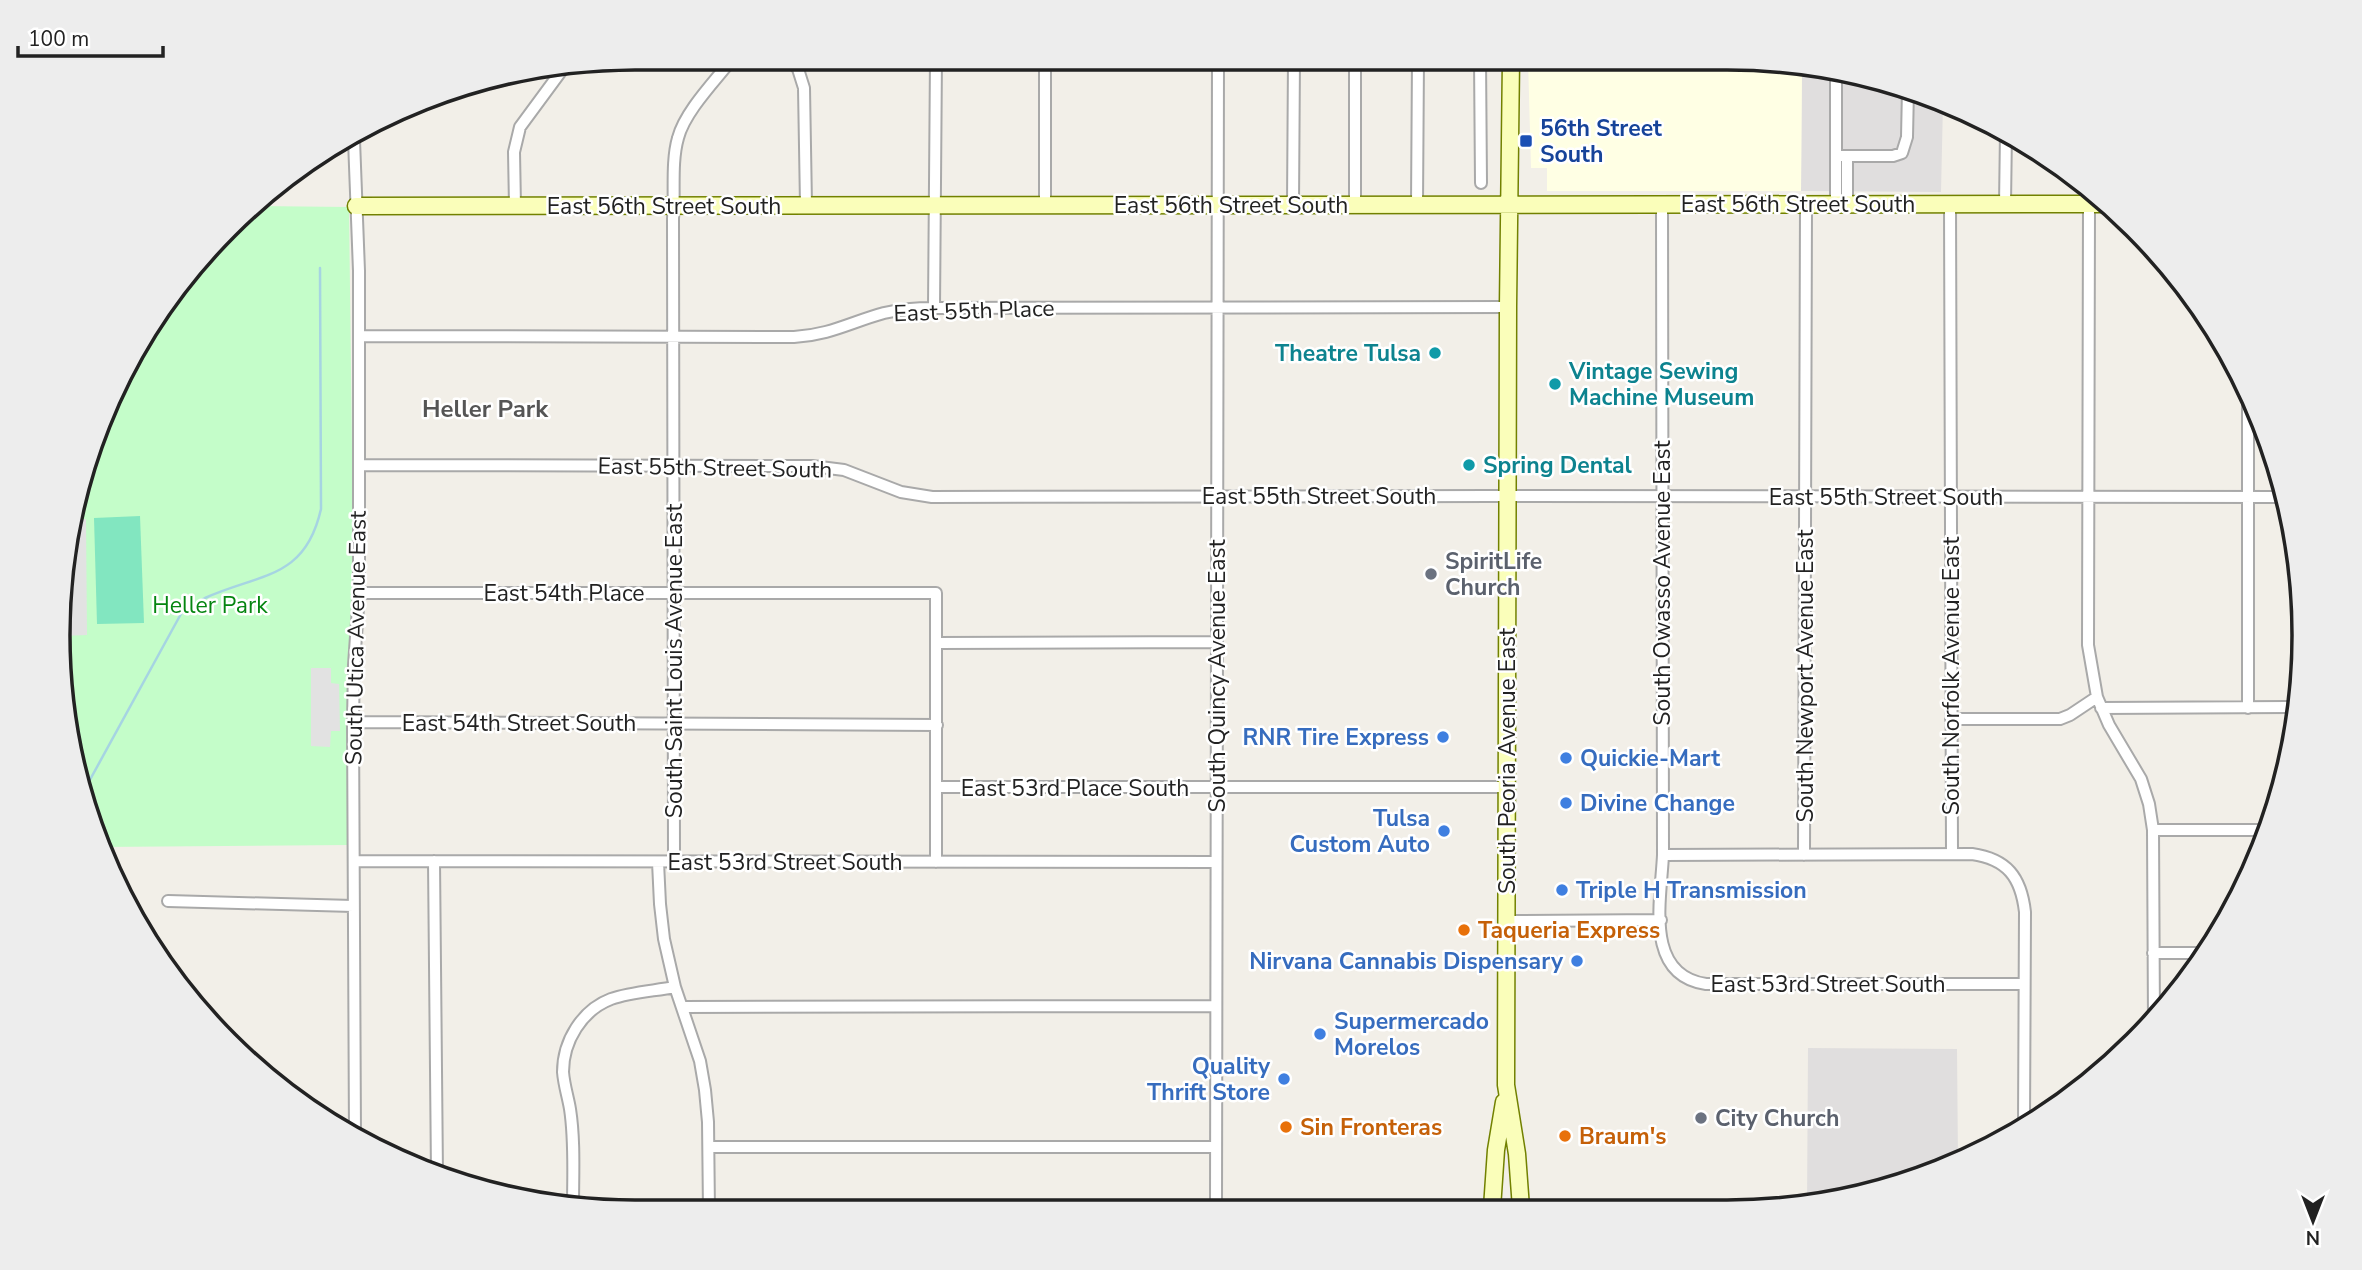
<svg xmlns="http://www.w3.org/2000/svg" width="2362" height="1270" viewBox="0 0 2362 1270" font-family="'Nunito Sans',sans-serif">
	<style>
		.residential { fill: #e0dede }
		.education { fill: #ffffe4 }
		.park { fill: #c4fdc9 }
		.pitch { fill: #82e6c0 }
		.parking { fill: #e2e2e2 }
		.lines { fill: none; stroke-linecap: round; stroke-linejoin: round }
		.stream { stroke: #a6d4e2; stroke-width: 2.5 }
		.street-casing { stroke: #a9a9a9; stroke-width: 14 }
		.secondary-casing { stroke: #728100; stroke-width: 19 }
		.street { stroke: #fff; stroke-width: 10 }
		.secondary { stroke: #fafeba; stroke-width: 16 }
		.transit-dot { fill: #1a4fb4; stroke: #fff; stroke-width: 2.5 }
		.culture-dot { fill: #0f9aa8; stroke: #fff; stroke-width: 2.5 }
		.worship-dot { fill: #6b7280; stroke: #fff; stroke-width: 2.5 }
		.shop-dot { fill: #3f7fe0; stroke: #fff; stroke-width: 2.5 }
		.food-dot { fill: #e8710a; stroke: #fff; stroke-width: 2.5 }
		.labels { text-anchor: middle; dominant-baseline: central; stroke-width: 5; stroke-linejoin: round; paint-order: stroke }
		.transit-label { font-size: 23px; font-weight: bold; fill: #164399; stroke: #fff; text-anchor: start }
		.street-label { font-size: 23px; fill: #222; stroke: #fff }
		.culture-label { font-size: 23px; font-weight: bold; fill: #0d838f; stroke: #fff; text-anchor: start }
		.worship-label { font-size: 23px; font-weight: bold; fill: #5b616d; stroke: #fff; text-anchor: start }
		.park-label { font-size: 23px; fill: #058510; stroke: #fff }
		.shop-label { font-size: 23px; font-weight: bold; fill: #366cbe; stroke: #fff; text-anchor: end }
		.food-label { font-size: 23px; font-weight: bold; fill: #c56008; stroke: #fff; text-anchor: start }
		.neighbourhood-label { font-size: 24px; font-weight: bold; fill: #555; stroke: #fff }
		.rim { fill: none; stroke: #222; stroke-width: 3.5 }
	</style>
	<rect width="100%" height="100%" fill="#f2efe8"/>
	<path class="residential" d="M1802 65 1876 77 1943 103 1941 192 1801 191Z
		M1808 1048 1957 1049 1958 1162 1948 1168 1807 1206Z"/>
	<path class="education" d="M1528 59H1764L1802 65 1801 191H1547V168H1531Z"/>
	<path class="park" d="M256 206 349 207 354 614 348 659V845L100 847 59 673 77 486 155 315Z"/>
	<path class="pitch" d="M140 516 144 623 97 624 94 518Z"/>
	<path class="parking" d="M74 519H86L87 635 63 636Z
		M311 668H331V683L339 684 340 731H331L330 747 311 746Z"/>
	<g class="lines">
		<path class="stream" d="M86 787 182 612C189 607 197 602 205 598 260 573 305 580 321 509L320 268"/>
		<g class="street-casing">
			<path id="street" d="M788 58 798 69 804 88 806 205
				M1480 59 1481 183
				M1836 71V204
				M354 140 359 271V593L354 665 353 722 355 1137
				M1836 156H1893L1902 153 1907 137 1908 89
				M1293 204 1294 58
				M1355 204V59
				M1417 204 1418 59
				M1662 204 1663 855C1661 900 1644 975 1706 984H2024
				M1847 204V156
				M1950 204 1952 854
				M2005 204 2006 132
				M2089 204 2088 645 2097 697 2109 725 2141 779 2149 804 2153 830 2154 1022
				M515 206 514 152 520 127 562 70
				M1045 206V58
				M934 308 936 58
				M359 336 794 337C830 335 851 322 884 313 901 309 917 308 934 308L1508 307
				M359 465 812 466 844 470 901 492 932 497 1491 496 2285 497
				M359 593H936V862
				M937 643 1216 642
				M2101 708 2297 707
				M2248 708V394
				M1951 719H2060L2070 715 2097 697
				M353 722 937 725
				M937 787H1507
				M2153 830H2267
				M1663 855 1972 854C2007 859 2021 877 2025 912L2024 1124
				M1804 855 1806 204
				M354 861 1216 862
				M434 861 437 1174
				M658 862 660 904 664 939 675 987 700 1061 705 1090 708 1122 709 1211
				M674 862 673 219C675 194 671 162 678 138 685 111 716 80 733 58
				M168 901 353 906
				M1507 921 1661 920
				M2153 953H2203
				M683 1007 1215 1006
				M709 1147H1216
				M573 1207C573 1175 575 1141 570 1109 568 1097 564 1085 563 1072 563 1041 582 1010 611 999 631 992 654 991 675 987
				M1216 1209 1218 58"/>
		</g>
		<g class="secondary-casing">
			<path id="secondary" d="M1511 59 1508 307 1506 1085 1517 1154 1521 1208
				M356 206 2107 204
				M1492 1208 1496 1150 1504 1102"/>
		</g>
		<use href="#street" class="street"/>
		<use href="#secondary" class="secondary"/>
	</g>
	<rect class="transit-dot" x="1519" y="134" width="14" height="14" rx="3.5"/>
	<g class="culture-dot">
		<circle cx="1435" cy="353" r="7"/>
		<circle cx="1555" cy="384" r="7"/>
		<circle cx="1469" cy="465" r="7"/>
	</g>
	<g class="worship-dot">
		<circle cx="1431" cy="574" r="7"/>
		<circle cx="1701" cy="1118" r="7"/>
	</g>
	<g class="shop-dot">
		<circle cx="1443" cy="737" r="7"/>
		<circle cx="1566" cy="758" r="7"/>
		<circle cx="1566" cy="803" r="7"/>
		<circle cx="1444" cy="831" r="7"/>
		<circle cx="1562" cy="890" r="7"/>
		<circle cx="1577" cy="961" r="7"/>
		<circle cx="1320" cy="1034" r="7"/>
		<circle cx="1284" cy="1079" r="7"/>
	</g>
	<g class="food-dot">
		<circle cx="1464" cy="930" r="7"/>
		<circle cx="1286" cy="1127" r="7"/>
		<circle cx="1565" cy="1136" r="7"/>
	</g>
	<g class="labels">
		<g class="transit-label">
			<text x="1540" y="128">56th Street<tspan x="1540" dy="26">South</tspan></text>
		</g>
		<g class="street-label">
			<text x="1798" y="204">East 56th Street South</text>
			<text x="1231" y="205">East 56th Street South</text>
			<text x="664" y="206">East 56th Street South</text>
			<text transform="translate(974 311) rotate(-2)">East 55th Place</text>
			<text transform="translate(715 468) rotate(1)">East 55th Street South</text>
			<text x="1319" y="496">East 55th Street South</text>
			<text x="1886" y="497">East 55th Street South</text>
			<text transform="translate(1662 583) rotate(-90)">South Owasso Avenue East</text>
			<text x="564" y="593">East 54th Place</text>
			<text transform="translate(356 638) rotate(-89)">South Utica Avenue East</text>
			<text transform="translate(674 661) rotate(-90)">South Saint Louis Avenue East</text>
			<text transform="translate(1217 676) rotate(-90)">South Quincy Avenue East</text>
			<text transform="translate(1805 676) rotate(-90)">South Newport Avenue East</text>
			<text transform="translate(1951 676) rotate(-90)">South Norfolk Avenue East</text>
			<text x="519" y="723">East 54th Street South</text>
			<text transform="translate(1507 761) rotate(-90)">South Peoria Avenue East</text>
			<text x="1075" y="788">East 53rd Place South</text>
			<text x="785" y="862">East 53rd Street South</text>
			<text x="1828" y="984">East 53rd Street South</text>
		</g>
		<g class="culture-label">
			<text x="1421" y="353" text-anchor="end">Theatre Tulsa</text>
			<text x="1569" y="371">Vintage Sewing<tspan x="1569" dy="26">Machine Museum</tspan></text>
			<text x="1483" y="465">Spring Dental</text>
		</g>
		<g class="worship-label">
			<text x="1445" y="561">SpiritLife<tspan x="1445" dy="26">Church</tspan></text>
			<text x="1715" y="1118">City Church</text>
		</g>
		<g class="park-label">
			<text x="210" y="605">Heller Park</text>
		</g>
		<g class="shop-label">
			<text x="1429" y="737">RNR Tire Express</text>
			<text x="1580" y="758" text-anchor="start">Quickie-Mart</text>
			<text x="1580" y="803" text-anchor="start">Divine Change</text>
			<text x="1430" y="818">Tulsa<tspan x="1430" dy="26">Custom Auto</tspan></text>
			<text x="1576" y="890" text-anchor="start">Triple H Transmission</text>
			<text x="1563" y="961">Nirvana Cannabis Dispensary</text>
			<text x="1334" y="1021" text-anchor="start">Supermercado<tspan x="1334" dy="26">Morelos</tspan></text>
			<text x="1270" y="1066">Quality<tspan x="1270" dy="26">Thrift Store</tspan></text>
		</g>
		<g class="food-label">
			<text x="1478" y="930">Taqueria Express</text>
			<text x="1300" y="1127">Sin Fronteras</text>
			<text x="1579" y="1136">Braum's</text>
		</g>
		<g class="neighbourhood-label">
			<text x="485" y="409">Heller Park</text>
		</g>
	</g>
	<path d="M0 0H2362V1270H0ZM635 70H1727A565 565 0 0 1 2292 635V635A565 565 0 0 1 1727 1200H635A565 565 0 0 1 70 635V635A565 565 0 0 1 635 70Z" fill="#ededed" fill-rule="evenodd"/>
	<path class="rim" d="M635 70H1727A565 565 0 0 1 2292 635V635A565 565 0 0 1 1727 1200H635A565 565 0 0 1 70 635V635A565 565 0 0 1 635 70Z"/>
	<g transform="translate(2313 1221) rotate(180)" stroke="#ffffff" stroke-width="5" paint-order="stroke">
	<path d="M0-5L12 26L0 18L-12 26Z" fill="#222222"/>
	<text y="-10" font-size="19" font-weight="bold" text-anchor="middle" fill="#222222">N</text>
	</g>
	<path d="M18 46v10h145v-10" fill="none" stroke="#222222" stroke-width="3.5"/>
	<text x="28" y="46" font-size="21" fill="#222222" stroke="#ffffff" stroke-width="5" paint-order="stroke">100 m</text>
</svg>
